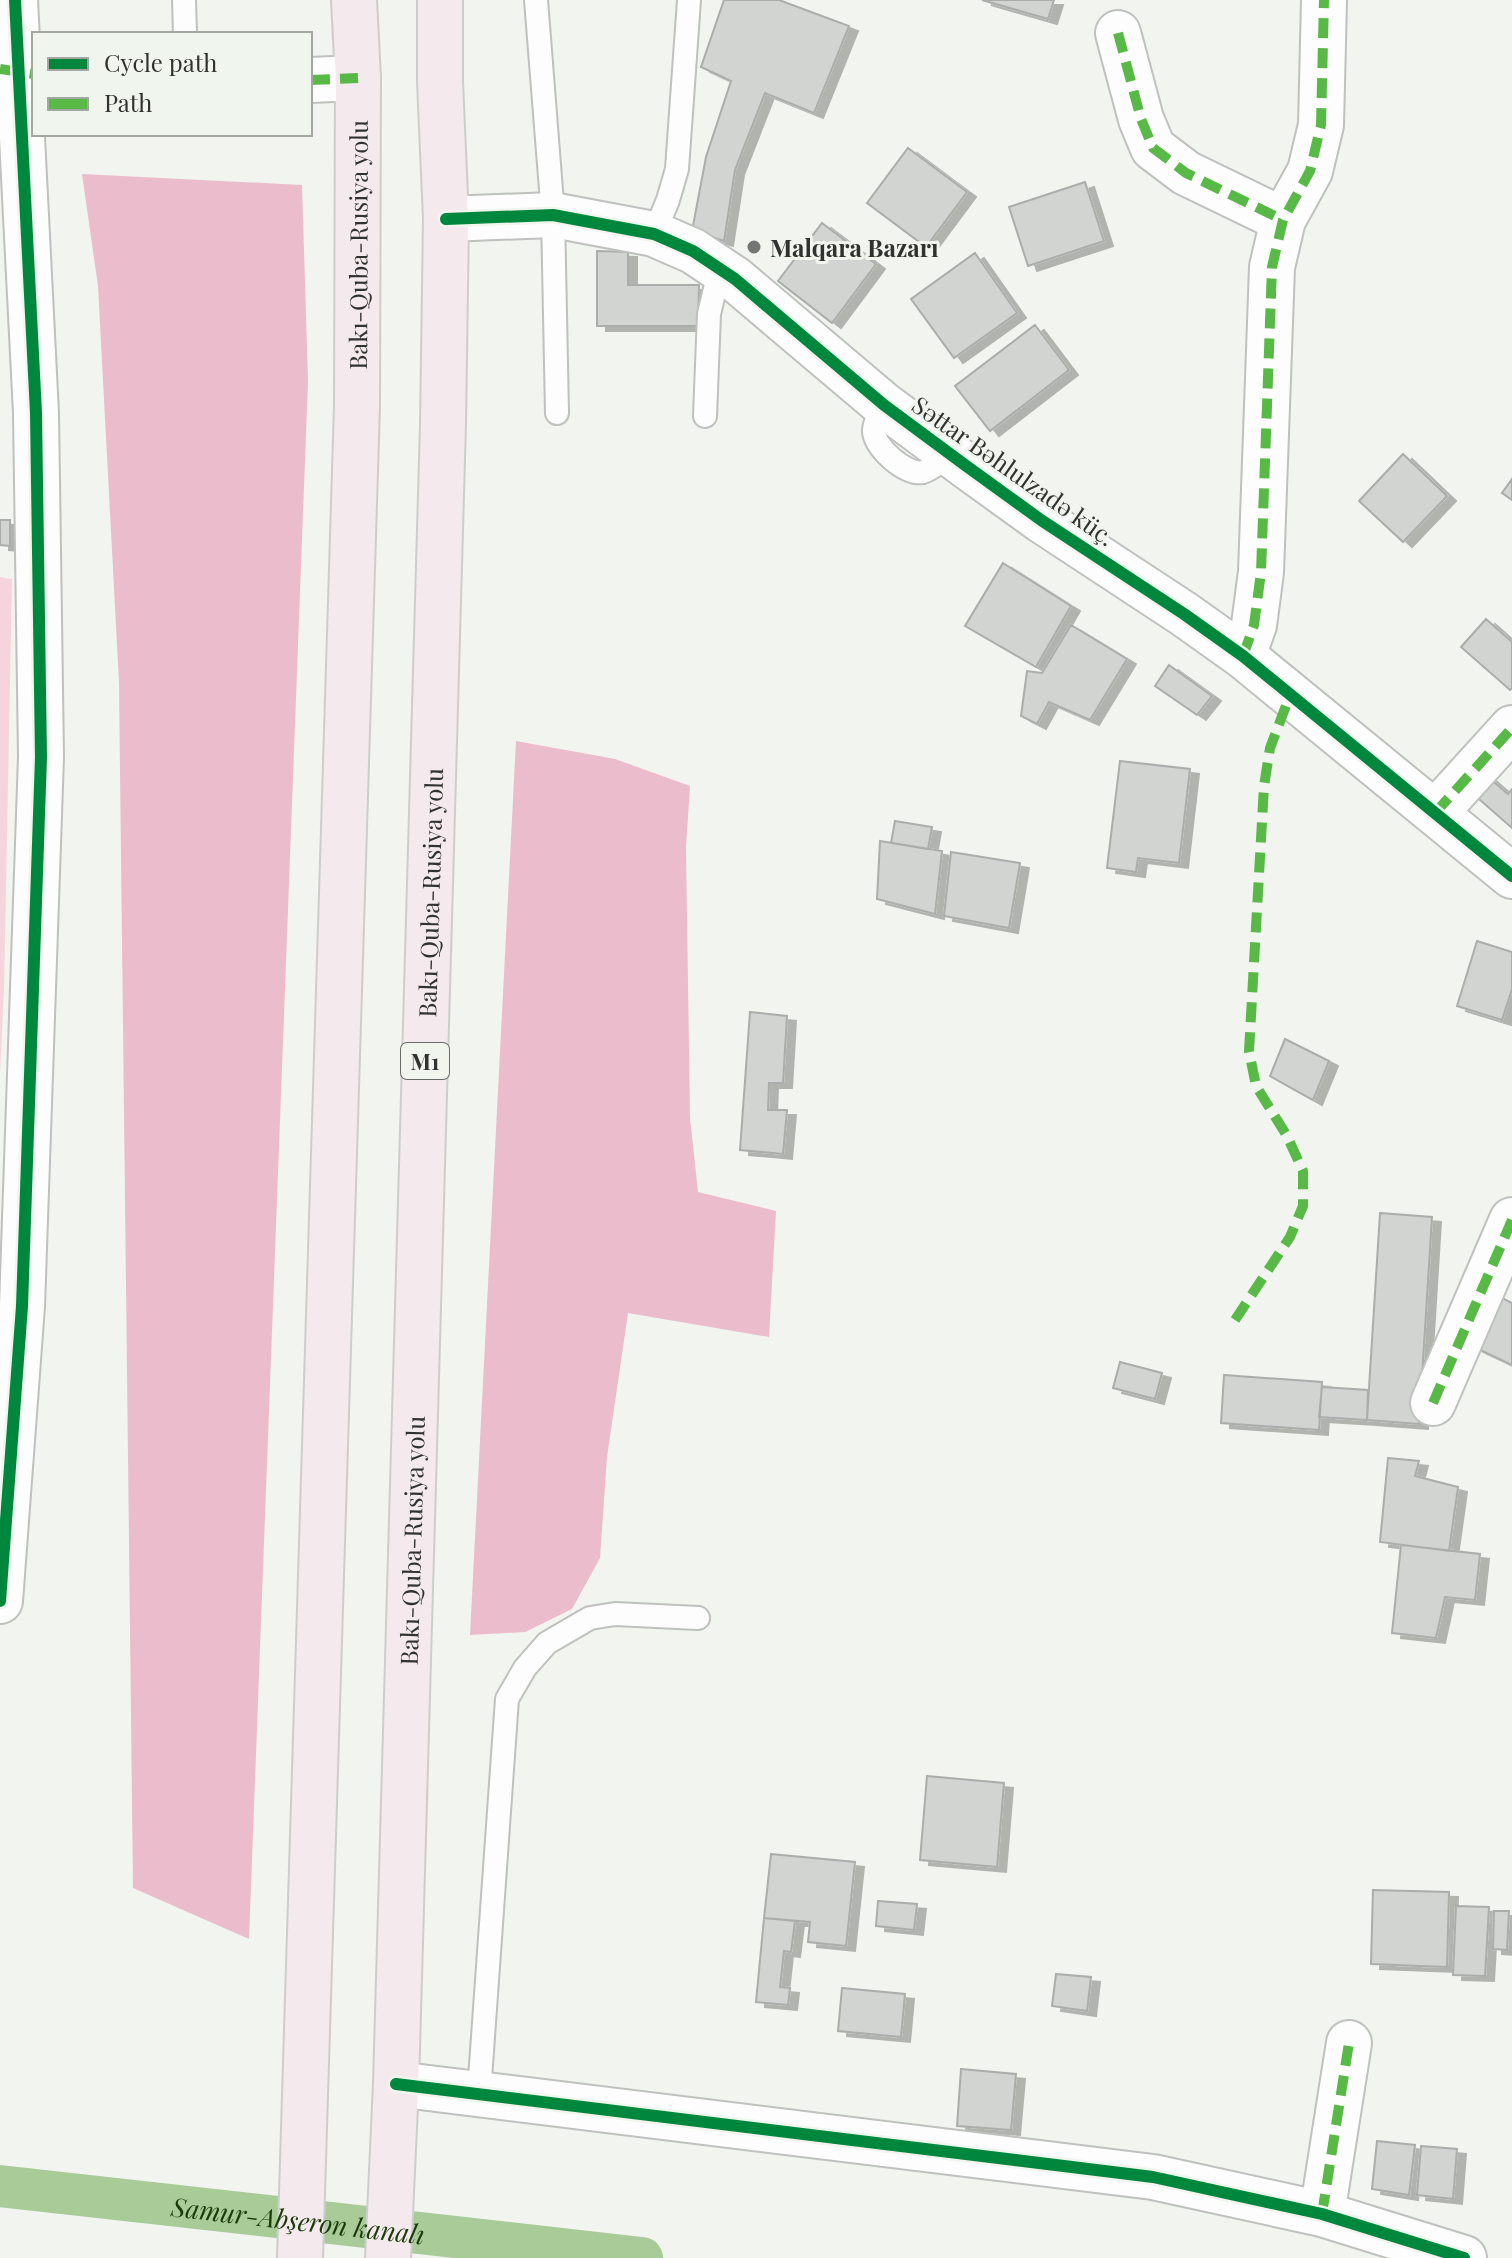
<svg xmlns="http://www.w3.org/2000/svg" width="1512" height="2258" viewBox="0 0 1512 2258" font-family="'Playfair Display',serif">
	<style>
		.green { fill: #f5d4dd }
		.forest { fill: #ebbccb }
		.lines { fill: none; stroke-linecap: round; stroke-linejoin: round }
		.canal { stroke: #a8cb98; stroke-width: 42 }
		.building { fill: #d1d4d0; stroke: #abadaa; stroke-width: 2; filter: url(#shadow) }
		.lane-casing { stroke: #bec1bd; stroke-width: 26 }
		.street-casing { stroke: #bec1bd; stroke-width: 48 }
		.highway-casing { stroke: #cdcecc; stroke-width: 48 }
		.lane { stroke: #fdfdfd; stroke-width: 22 }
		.street { stroke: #fdfdfd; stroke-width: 44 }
		.highway { stroke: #f4e9ec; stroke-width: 44 }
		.quiet { stroke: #58b947; stroke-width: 10; stroke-dasharray: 20 10; stroke-linecap: butt }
		.cycleway-casing { stroke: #f0f5ee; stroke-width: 17 }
		.cycleway { stroke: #00873e; stroke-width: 12 }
		.poi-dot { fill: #747673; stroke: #f0f5ee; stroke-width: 3 }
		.labels { text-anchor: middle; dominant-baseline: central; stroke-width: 6; stroke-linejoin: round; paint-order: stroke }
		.shield { fill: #f0f5ee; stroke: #6a6c69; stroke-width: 2 }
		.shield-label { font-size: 22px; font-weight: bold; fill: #303230 }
		.street-label { font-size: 24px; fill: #303230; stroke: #f0f5ee }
		.poi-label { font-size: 24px; font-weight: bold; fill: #303230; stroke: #f0f5ee; text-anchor: start }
		.water-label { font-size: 26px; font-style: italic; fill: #1b3a07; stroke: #f0f5ee }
	</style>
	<defs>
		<filter id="shadow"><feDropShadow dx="9" dy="5" stdDeviation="0" flood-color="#0004"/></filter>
	</defs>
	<rect width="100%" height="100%" fill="#f1f4ef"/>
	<path class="green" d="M0 577 12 579 4 988 0 1074Z"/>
	<path class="forest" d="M82 174 302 185 308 381 249 1939 133 1888 119 682 98 286Z
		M516 741 615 759 690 786 686 847 690 1118 698 1192 776 1211 769 1337 628 1313 607 1457 600 1558 572 1609 525 1632 470 1635Z"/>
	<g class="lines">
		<path class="canal" id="s1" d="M0 2186 642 2258"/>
	</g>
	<path class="building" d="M724 0H779L849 26 814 113 765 93 735 170 724 241 692 231 706 157 731 81 701 67Z
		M982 0H1054L1048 19Z
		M908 148 967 192 926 247 867 203Z
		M1085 182 1104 241 1028 266 1009 207Z
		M822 223 876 264 832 323 778 281Z
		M597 251 628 252V285H699L698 326H597Z
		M975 253 1017 313 954 358 911 299Z
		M1035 325 1069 370 990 431 955 386Z
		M1403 454 1447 496 1403 542 1359 501Z
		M1512 479V500L1502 493Z
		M0 520H10V546L0 545Z
		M1003 563 1071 606 1036 667 965 626Z
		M1486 619 1512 642V688L1510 690 1461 647Z
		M1071 625 1127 659 1090 720 1049 702 1037 724 1021 716 1027 671 1042 673Z
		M1169 665 1212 696 1197 715 1155 686Z
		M1120 761 1190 769 1179 863 1138 858 1136 872 1107 868Z
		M1487 776 1508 794 1512 789V828L1472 793Z
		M895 821 932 827 928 849 891 843Z
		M880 841 942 851 935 914 877 899Z
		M951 852 1020 863 1009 928 944 916Z
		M1477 941 1512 952V989L1502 1020 1457 1006Z
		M750 1012 787 1016 783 1083H769L768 1110H787L783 1154 740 1150Z
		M1285 1039 1329 1061 1313 1100 1270 1076Z
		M1380 1213 1432 1217 1419 1424 1367 1420Z
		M1498 1296 1512 1303V1365L1474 1347Z
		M1120 1362 1162 1373 1155 1399 1113 1388Z
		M1224 1375 1322 1382 1319 1430 1221 1423Z
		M1322 1387 1368 1390 1367 1420 1319 1417Z
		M1388 1458 1419 1461 1415 1476 1458 1487 1449 1551 1380 1542Z
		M1401 1545 1480 1554 1475 1600 1445 1597 1436 1638 1392 1633Z
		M927 1776 1004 1783 997 1867 920 1860Z
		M771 1854 855 1862 846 1946 808 1942 810 1922 764 1918Z
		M1373 1890 1449 1892 1447 1967 1371 1964Z
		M878 1901 917 1904 914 1930 876 1926Z
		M1456 1906 1489 1907 1485 1976 1453 1975Z
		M1494 1911H1509L1507 1950 1493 1949Z
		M764 1918 795 1921 791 1952 784 1951 780 1987 790 1988 788 2005 756 2002Z
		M1056 1974 1091 1977 1087 2011 1052 2006Z
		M842 1988 905 1994 901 2037 838 2031Z
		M961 2069 1016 2074 1011 2130 957 2126Z
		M1377 2141 1415 2145 1409 2195 1372 2189Z
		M1421 2146 1457 2149 1453 2199 1417 2195Z"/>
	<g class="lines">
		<g class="lane-casing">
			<path id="lane" d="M184 0 185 34
				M536 0 553 215 557 413
				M654 234 668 200 677 169 689 0
				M884 405C881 412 875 421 874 429 872 446 906 476 923 472 932 469 942 460 950 455
				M705 416 709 314 720 268
				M479 2093 507 1699 525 1668 547 1643 590 1618 615 1614 698 1618"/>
		</g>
		<g class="street-casing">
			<path id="street" d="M1118 33 1141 119 1153 148 1186 173 1283 220
				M310 80 358 78
				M446 219 553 215 654 234 693 251 735 279 884 405 965 465 1041 520 1184 614 1243 656 1512 876
				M1243 656 1254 625 1261 572 1272 267 1283 220 1310 171 1321 125 1324 0
				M1435 813 1512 728
				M1433 1403 1512 1220
				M0 1601 22 1306 41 757 36 413 15 0
				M396 2084 1153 2177 1322 2214 1464 2258
				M1322 2214 1349 2043"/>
		</g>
		<g class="highway-casing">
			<g id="highway">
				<path id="s2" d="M300 2258 357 406 358 78 354 0"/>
				<path id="s3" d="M388 2258 396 2084 443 424 446 219 440 82V0"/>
			</g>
		</g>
		<use href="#lane" class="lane"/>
		<use href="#street" class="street"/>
		<use href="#highway" class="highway"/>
		<path class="quiet" d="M1118 33 1141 119 1153 148 1186 173 1283 220
			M0 69 34 74
			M310 80 358 78
			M1243 656 1254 625 1261 572 1272 267 1283 220 1310 171 1321 125 1324 0
			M1435 813 1512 728
			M1235 1320 1290 1237 1303 1206V1171L1287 1136 1256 1086 1249 1051 1264 786 1270 748 1290 695
			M1433 1403 1512 1220
			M1322 2214 1349 2043"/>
		<g class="cycleway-casing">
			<path id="cycleway" d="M446 219 553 215 654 234 693 251 735 279 884 405 965 465 1041 520 1184 614 1243 656 1512 876
				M0 1601 22 1306 41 757 36 413 15 0
				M396 2084 1153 2177 1322 2214 1464 2258"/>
		</g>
		<use href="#cycleway" class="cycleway"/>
	</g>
	<circle class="poi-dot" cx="754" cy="247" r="8"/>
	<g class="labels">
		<rect class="shield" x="401" y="1043" width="48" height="36" rx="6"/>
		<g class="shield-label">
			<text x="425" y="1061">M1</text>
		</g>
		<g class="street-label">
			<text stroke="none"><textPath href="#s2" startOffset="2014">Bakı-Quba-Rusiya yolu</textPath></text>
			<text transform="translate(1014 470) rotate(35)">Səttar Bəhlulzadə küç.</text>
			<text stroke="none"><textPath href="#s3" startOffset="1366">Bakı-Quba-Rusiya yolu</textPath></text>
			<text stroke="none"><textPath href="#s3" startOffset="718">Bakı-Quba-Rusiya yolu</textPath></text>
		</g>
		<g class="poi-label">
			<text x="770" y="247">Malqara Bazarı</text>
		</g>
		<g class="water-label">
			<text stroke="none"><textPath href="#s1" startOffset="300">Samur-Abşeron kanalı</textPath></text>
		</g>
	</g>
	<rect x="32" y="32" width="280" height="104" fill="#f0f5ee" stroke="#a3a7a2" stroke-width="2"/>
	<rect x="48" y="58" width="40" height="12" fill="#00873e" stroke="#a3a7a2" stroke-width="2"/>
	<text x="104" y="72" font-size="24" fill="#303230">Cycle path</text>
	<rect x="48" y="98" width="40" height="12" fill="#58b947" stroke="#a3a7a2" stroke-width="2"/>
	<text x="104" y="112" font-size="24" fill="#303230">Path</text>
</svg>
